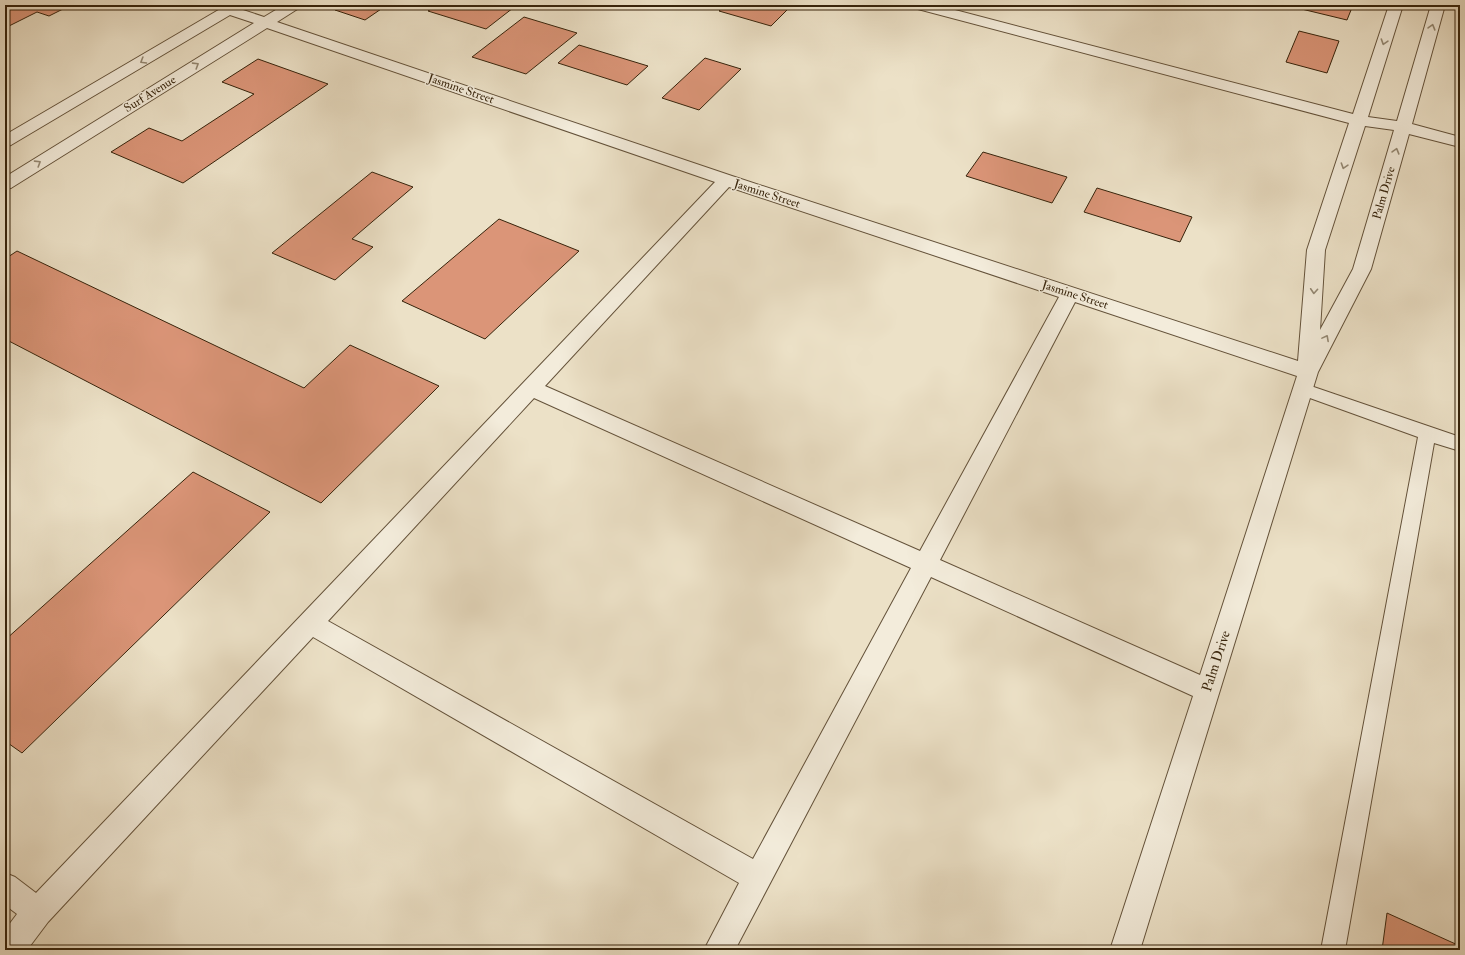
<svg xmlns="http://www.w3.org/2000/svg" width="1465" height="955" viewBox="0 0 1465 955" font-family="'IM FELL Double Pica',serif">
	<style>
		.building { fill: #db9578; stroke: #36230b }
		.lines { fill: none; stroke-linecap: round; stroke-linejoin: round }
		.service-casing { stroke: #64523a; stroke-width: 2 }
		.minor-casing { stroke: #64523a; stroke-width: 2 }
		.service { fill: #f3ecdb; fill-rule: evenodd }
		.minor { fill: #f3ecdb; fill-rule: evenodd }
		.oneway { stroke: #948873 }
		.labels { text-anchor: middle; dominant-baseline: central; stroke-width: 3; stroke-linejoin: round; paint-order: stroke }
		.far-street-label { font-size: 12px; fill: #36230b; stroke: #f3ecdb }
		.street-label { font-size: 14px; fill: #36230b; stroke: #f3ecdb }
	</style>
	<rect width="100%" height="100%" fill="#ece1c7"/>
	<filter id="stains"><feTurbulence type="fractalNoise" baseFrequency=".005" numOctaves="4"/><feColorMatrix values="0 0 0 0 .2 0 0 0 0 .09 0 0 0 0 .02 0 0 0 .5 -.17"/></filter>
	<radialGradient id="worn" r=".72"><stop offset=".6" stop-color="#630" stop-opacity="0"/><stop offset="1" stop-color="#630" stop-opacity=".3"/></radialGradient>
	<path class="building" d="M5 5H71L49 16 37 12 5 28Z
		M343 5H387L365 20 335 10Z
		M437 5H504L513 8 486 29 428 11Z
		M726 5H786L791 6 771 26 719 11Z
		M1285 5H1353L1347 20Z
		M524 17 577 33 526 74 472 57Z
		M1299 31 1339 41 1327 73 1286 62Z
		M579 45 648 66 627 85 558 63Z
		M705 58 741 69 699 110 662 98Z
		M258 59 328 84 183 183 111 152 149 128 182 141 254 94 222 82Z
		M983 152 1067 177 1052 203 966 176Z
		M372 172 413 187 352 239 373 247 335 280 272 253Z
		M1097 188 1192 217 1180 242 1084 212Z
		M499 219 579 251 485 339 402 301Z
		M17 251 304 388 350 345 439 386 321 503 5 339V259Z
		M193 472 270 512 22 753 5 741V640Z
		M1387 913 1460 946V950H1382Z"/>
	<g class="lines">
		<g class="service-casing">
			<path id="service" d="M1302 383 1460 437V451L1434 443 1345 950H1321L1418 437 1296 393 1294 389 1296 385Z"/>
		</g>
		<g class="minor-casing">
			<path id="minor" d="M227 5H244L240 9 264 17 284 5H301L299 8 277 22 732 176 1298 361 1307 250 1349 123 914 8 912 5H936L1353 114 1389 5H1403L1368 117 1397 121 1431 5H1445L1412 124 1460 137V147L1409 134 1371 269 1318 372 1140 950H1110L1193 696 931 577 735 950H704L739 883 313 637 48 922 27 950H5V930L17 914 5 905V873L15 877 36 893 715 182 267 28 11 188 5 189V177L254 23 230 15 11 145 5 147V135ZM1365 126 1394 130 1353 269 1320 330 1325 250ZM729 187 1059 297 920 551 545 386ZM1075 302 1297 376 1200 675 940 560ZM534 398 911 568 753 859 328 621Z"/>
		</g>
		<use href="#service" class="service"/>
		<use href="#minor" class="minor"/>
	</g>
	<defs><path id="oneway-chevron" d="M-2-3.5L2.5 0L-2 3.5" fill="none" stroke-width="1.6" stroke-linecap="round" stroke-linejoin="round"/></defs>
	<g class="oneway">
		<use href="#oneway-chevron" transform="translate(1432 27) rotate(-74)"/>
		<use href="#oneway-chevron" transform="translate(1384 42) rotate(108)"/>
		<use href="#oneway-chevron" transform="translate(143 61) rotate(149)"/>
		<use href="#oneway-chevron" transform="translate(196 65) rotate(-32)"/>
		<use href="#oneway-chevron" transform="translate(1396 151) rotate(-74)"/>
		<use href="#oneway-chevron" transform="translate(38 163) rotate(-32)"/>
		<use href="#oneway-chevron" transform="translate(1344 166) rotate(108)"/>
		<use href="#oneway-chevron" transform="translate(1314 291) rotate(94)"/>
		<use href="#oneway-chevron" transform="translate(1326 338) rotate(-62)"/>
	</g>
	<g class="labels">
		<g class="far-street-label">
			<text transform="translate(461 89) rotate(19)">Jasmine Street</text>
			<text transform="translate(150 94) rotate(-32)">Surf Avenue</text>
			<text transform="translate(1384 193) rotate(-74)">Palm Drive</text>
			<text transform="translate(767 194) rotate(18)">Jasmine Street</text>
			<text transform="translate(1075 295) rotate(18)">Jasmine Street</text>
		</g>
		<g class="street-label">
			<text transform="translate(1216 661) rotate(-72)">Palm Drive</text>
		</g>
	</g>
	<rect width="1465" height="955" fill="none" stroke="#ece1c7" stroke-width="20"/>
	<rect x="6" y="6" width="1453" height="943" fill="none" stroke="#36230b" stroke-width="2"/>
	<rect x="10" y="10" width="1445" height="935" fill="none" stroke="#36230b"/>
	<rect width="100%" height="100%" filter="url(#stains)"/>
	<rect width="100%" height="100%" fill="url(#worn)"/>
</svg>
